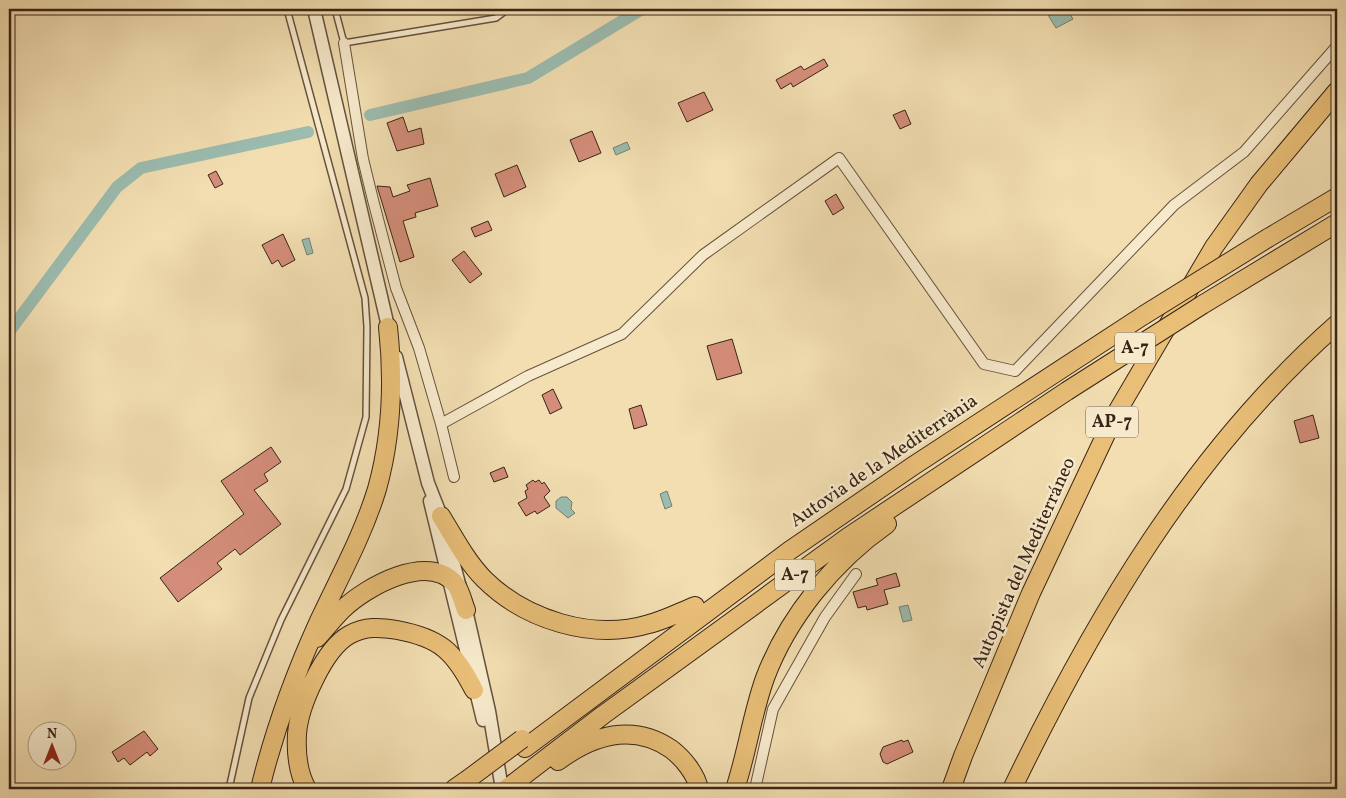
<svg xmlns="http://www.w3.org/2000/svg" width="1346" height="798" viewBox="0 0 1346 798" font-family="Vollkorn,serif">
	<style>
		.water { fill: #9bbcaf; stroke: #737f72 }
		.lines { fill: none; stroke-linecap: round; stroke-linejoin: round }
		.canal { stroke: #9bbcaf; stroke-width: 12 }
		.building { fill: #d48d7a; stroke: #382416 }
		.service-casing { stroke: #66523d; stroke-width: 8 }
		.minor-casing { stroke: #66523d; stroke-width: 12 }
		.tertiary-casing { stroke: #66523d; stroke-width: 15 }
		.motorway-casing { stroke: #382416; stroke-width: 20 }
		.service { stroke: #f7eacc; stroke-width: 5 }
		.minor { stroke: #f7eacc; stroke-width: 10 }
		.tertiary { stroke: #f7eacc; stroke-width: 12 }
		.motorway { stroke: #e9bf78; stroke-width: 18 }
		.motorway-bridge-casing { stroke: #382416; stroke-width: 20; stroke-linecap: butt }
		.motorway-bridge { stroke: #e9bf78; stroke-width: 18 }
		.labels { text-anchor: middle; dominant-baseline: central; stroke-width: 5; stroke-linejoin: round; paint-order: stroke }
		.shield { fill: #f7eacc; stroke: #715f4d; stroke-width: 1 }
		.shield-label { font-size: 18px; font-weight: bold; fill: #382416 }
		.street-label { font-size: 19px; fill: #382416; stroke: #f7eacc }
	</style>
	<rect width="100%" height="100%" fill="#f2deb1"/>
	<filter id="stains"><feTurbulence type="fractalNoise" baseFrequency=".004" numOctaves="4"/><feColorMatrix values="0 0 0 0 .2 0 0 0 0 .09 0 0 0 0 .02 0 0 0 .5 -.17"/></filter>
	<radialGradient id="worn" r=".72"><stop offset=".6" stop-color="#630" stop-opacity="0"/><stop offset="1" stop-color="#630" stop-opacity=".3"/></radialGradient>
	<path class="water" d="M1047 9H1067L1073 19 1056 28 1045 10Z
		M627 142 630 149 616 155 613 148Z
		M309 238 313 253 307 255 302 240Z
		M667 491 672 506 665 509 660 494Z
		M561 497H567L572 502 571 509 575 513 568 518 556 508V501Z
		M908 605 912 620 903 622 899 607Z"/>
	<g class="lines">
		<path class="canal" d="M370 115 528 78 642 9
			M9 332 117 187 141 168 308 132"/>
	</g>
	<path class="building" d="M824 59 828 66 793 87 791 83 781 89 776 80 801 66 804 70Z
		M704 92 713 110 687 122 678 103Z
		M905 110 911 124 900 129 893 115Z
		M403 117 408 132 421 128 424 144 397 151 387 123Z
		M592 131 601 153 579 162 570 140Z
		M517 165 526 187 504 197 495 174Z
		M216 171 223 184 215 188 208 175Z
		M430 178 438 206 415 213 416 217 403 221 414 257 400 262 377 186 390 187 393 197 410 191 407 185Z
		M836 194 844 208 833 215 825 201Z
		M488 221 492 230 475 237 471 228Z
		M283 234 295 260 282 267 278 260 272 264 262 245Z
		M464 251 482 274 470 283 452 260Z
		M732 339 742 373 717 380 707 346Z
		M553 389 562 408 550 414 542 395Z
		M641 405 647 425 634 429 629 409Z
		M1313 415 1319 438 1300 443 1294 421Z
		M271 447 281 462 264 474 268 481 254 490 281 524 240 555 235 549 217 563 222 569 178 602 160 578 244 514 221 481Z
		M504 467 508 477 494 482 490 473Z
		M533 480 535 482 539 480 542 484 544 482 550 491 544 497 550 506 537 514 535 511 526 516 518 503 527 498 525 491 528 489 526 485Z
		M896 573 900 586 884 590 888 604 867 610 866 606 858 608 853 592 878 585 876 579Z
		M144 731 158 749 150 756 147 752 130 765 124 758 118 762 112 752Z
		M902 740 903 742 908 740 913 752 887 764 883 762 880 754 883 747Z"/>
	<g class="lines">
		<g class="service-casing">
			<path id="service" d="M335 9 344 43 496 18 508 9
				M229 789 249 698 281 620 346 489 366 417 367 327 365 298 287 9"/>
		</g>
		<g class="minor-casing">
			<path id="minor" d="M344 43 363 159 373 200 396 288 419 348 441 424
				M454 477 441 424 528 376 622 334 703 255 839 158 984 364 1015 371 1174 205 1244 152 1337 46
				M755 789 773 709 825 617 856 574"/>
		</g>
		<g class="tertiary-casing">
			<path id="tertiary" d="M314 9 390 335
				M396 357 428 483 441 516 466 610 489 711 502 789
				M430 501 483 720"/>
		</g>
		<g class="motorway-casing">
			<path id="motorway" d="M1268 238 1337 197
				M1202 305 1337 223
				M441 516C454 537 467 562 484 579 525 620 593 641 649 624 665 620 680 612 695 606
				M317 638C326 628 334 618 343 609 366 587 429 551 456 585 461 592 463 603 466 610
				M525 748 789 551 913 466 1144 315
				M558 761C593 735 633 723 671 749 683 758 696 774 699 789
				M260 789C274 731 294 676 319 621 339 578 363 535 377 489 392 435 394 382 388 327
				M307 789C298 773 296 752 297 734 299 706 324 649 349 635 365 626 380 627 397 630 440 638 454 651 474 690
				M454 789 467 780
				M506 789 603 715 848 537 1067 391
				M735 789C747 753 752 714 765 678 788 617 834 561 887 524
				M951 789 963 756 1031 593 1114 417 1214 247 1259 184 1337 91
				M1012 789C1095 617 1193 451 1337 324"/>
		</g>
		<use href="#service" class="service"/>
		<use href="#minor" class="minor"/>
		<use href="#tertiary" class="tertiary"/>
		<use href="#motorway" class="motorway"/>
		<g class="motorway-bridge-casing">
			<path id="motorway-bridge" d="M1144 315 1268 238
				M1067 391 1202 305
				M467 780 522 739"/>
		</g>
		<use href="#motorway-bridge" class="motorway-bridge"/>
	</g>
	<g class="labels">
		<g class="shield">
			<rect x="1115" y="332.5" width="40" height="31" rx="4"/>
			<rect x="1086" y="406.5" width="52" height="31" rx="4"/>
			<rect x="775" y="559.5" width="40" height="31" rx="4"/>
		</g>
		<g class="shield-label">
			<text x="1135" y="348">A-7</text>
			<text x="1112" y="422">AP-7</text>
			<text x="795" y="575">A-7</text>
		</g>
		<g class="street-label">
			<text transform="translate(884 461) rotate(-34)">Autovia de la Mediterrània</text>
			<text transform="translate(1024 563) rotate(-66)">Autopista del Mediterráneo</text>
		</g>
	</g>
	<rect width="1346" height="798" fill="none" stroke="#f2deb1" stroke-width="30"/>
	<rect x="10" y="10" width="1326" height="778" fill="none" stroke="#382416" stroke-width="2.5"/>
	<rect x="15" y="15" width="1316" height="768" fill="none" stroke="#382416"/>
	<g transform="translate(52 746)"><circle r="24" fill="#f7eacc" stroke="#ab9b83"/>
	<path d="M0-4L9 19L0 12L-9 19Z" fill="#8f2418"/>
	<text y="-8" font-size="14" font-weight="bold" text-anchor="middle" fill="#382416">N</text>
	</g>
	<rect width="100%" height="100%" filter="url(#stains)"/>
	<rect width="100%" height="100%" fill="url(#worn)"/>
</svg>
